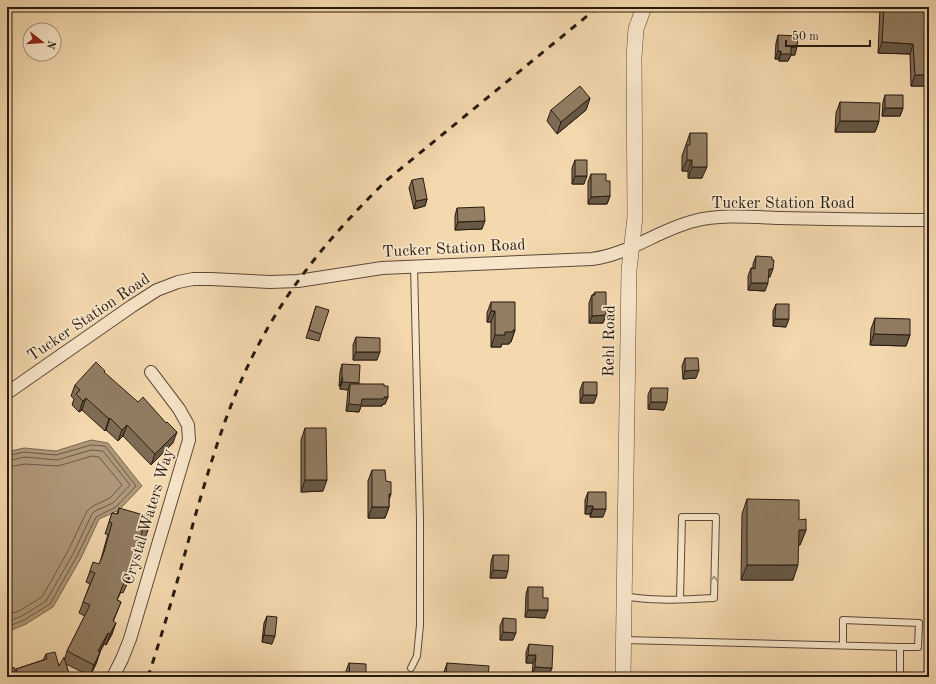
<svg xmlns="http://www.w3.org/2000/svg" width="936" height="684" viewBox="0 0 936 684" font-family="'Old Standard TT',serif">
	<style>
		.water { fill: #af9879; stroke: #79664f }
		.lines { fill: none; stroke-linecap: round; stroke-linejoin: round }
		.shore { stroke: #6c5a45; stroke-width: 1 }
		.service-casing { stroke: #5b4a38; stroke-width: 8 }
		.minor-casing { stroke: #5b4a38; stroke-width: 14 }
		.tertiary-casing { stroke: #5b4a38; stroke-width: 16 }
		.service { stroke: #f8e6ca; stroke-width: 6 }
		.minor { stroke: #f8e6ca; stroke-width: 12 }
		.tertiary { stroke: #f8e6ca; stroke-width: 15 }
		.rail { stroke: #281b11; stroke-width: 3; stroke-dasharray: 7 7; stroke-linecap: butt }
		.wall { fill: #7e6c55; stroke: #281b11 }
		.shaded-wall { fill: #665845; stroke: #281b11 }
		.building { fill: #927d63; stroke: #281b11 }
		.oneway { stroke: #9a8b77 }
		.labels { text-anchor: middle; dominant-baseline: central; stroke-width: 3.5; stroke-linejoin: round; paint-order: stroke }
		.street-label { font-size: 16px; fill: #281b11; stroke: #f8e6ca }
	</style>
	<rect width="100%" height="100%" fill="#f4d8ae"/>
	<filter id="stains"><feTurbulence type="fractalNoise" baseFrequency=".005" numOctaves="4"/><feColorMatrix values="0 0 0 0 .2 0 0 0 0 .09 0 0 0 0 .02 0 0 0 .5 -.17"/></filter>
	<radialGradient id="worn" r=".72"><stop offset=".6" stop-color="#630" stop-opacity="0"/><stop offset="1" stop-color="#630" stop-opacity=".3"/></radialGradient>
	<path class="water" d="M91 440 108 443 142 486 119 510 99 519 81 558 53 607 26 624 7 632V452L24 448 56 451Z"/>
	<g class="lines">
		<path class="shore" d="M7 456 24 452 56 455 91 445 105 446 136 486 116 507 96 517 77 556 50 604 24 620 7 627
			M7 461 25 457 57 460 91 450 103 451 130 485 113 503 95 511 92 514 73 554 46 601 22 616 7 622
			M7 467 25 464 58 466 92 456 99 457 122 485 110 498 93 506 87 511 68 551 42 597 19 611 7 615"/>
		<g class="service-casing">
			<path id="service" d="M625 596C654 602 685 599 714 598L716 517H682L680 599
				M623 640 900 647V677
				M843 645V620L919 623 918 647H900
				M411 668 417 656 420 625V519L414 266"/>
		</g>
		<g class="minor-casing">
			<path id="minor" d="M7 393 132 306 157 290 178 282 193 279H211L270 282 298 281 382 268 592 259C630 254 658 230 694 221 719 214 754 217 780 218 829 219 879 220 929 220
				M113 677 122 659 130 639 189 440 188 425 179 409 151 372"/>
		</g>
		<g class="tertiary-casing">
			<path id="tertiary" d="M623 677 629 270 635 217 634 57 636 29 644 7"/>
		</g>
		<use href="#service" class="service"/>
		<use href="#minor" class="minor"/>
		<use href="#tertiary" class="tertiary"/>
		<path class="rail" d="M148 677C165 625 180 573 194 520 213 455 232 390 266 331 298 274 340 226 387 180L598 7"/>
	</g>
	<path class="wall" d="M880 7H907V8L929 10V80L927 86H911L910 54 878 53Z
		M778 35 795 55H791L788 61H779L778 59H775L776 43Z
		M885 95 903 108 900 116H882L883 102Z
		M590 98 586 110 557 134 547 121 551 110Z
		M840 102 879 121 875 132H835L836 113Z
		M690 133 702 178H688V171H682V156Z
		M575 160 584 184H572V168Z
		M591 174 606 181 610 196 607 204H588V182Z
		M412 180 427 199 425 206 414 209 409 188Z
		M457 208 482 229 455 230V216Z
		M756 256 770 277H768L765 291 748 290V276L751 268H753V264Z
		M595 292 606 315 603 323H589V303L592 295H593Z
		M491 302 515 330 511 342H510L509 344H502L501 347H491V322H487V313Z
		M776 304 786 327 773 326V311Z
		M316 306 321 334 319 341 306 338Z
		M875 318 910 335 906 346 870 345 871 329Z
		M356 337 377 360H353V345Z
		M685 358 696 378 683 379 682 366Z
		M342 364 359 383 358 384 384 386 388 397 385 404H383L382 406H361L359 412 346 411 348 390 340 389V386H339L340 372Z
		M104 373 173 443 151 465 123 436 118 441 106 430 105 431 82 410 79 412 72 405 74 399 71 396 75 385Z
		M583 382 594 403H580V390Z
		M651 388 664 410 648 409V395Z
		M305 428 323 491 301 492V440Z
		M372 470 386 481 389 501V507L385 518H368V481Z
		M588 492 603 517H590V514H585V500Z
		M747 499 799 520 806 530 800 545H798L793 580H741L742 514Z
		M119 508 148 530 144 541 140 540 132 571 128 582 123 593 121 592 117 600 121 602 113 622 112 634 106 645 104 644 100 652 96 664 90 676 66 664 70 677H13L16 669 43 660 46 654 59 666 65 658 67 651 85 616 79 613 90 584 86 582 90 571 99 564 101 559 108 534H105L112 513 117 514Z
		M493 555 506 578H490L491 562Z
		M528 587 543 598 545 618 525 617 526 594Z
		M267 616 272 644 262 642 264 623Z
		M503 618 513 640H500V626Z
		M529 644 552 668 549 675 532 674 533 663H526V652Z
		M349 663 366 677H347L346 671Z
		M447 663 488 677H443V675Z"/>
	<path class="shaded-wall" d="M882 42 913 44 910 54 878 53Z
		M791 47H797L795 55H791L788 61H779L781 54Z
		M778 51H781L778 59H775Z
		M915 75H929V80L927 86H911Z
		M590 98 586 110 557 134 561 122Z
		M885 108H903L900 116H882Z
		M840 121H879L875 132H835Z
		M687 160H692L688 171H682Z
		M692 167H707L702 178H688Z
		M575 176H587L584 184H572Z
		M610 196 607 204H588L591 197Z
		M427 199 425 206 414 209 416 201Z
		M485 221 482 229 455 230 458 222Z
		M769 269H773L770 277H766Z
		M751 283H768L765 291 748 290Z
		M491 311H495L491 322H487Z
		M606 315 603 323H589L592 316Z
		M775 319H789L786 327 773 326Z
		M513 330H515L511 342H510L509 344H502L501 347H491L495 335Z
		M874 334 910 335 906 346 870 345Z
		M356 352H380L377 360H353Z
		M699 370 696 378 683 379 685 371Z
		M342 378H343L340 386H339Z
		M342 382 359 383 356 390 350 384 348 390 340 389Z
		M583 395H597L594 403H580Z
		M384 397H388L385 404H383L382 406H361L359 412 346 411 349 404 362 399Z
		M86 398 82 410 79 412 83 401Z
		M651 402H667L664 410 648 409Z
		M110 418 106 430 105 431 109 419Z
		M127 425 123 436 118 441 122 430Z
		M177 432 173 443 151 465 155 454Z
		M305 480H327L323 491 301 492Z
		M389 494H391L387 506Z
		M587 506H593L590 514H585Z
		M372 507H389L385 518H368Z
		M593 509H606L603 517H590Z
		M799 530H806L800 545 793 544Z
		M747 565H798L793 580H741Z
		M493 570 508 571 506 578H490Z
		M528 610H548L545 618 525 617Z
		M116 623 112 634 106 645 110 634Z
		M503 632 516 633 513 640H500Z
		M108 633 104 644 94 663 98 651Z
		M264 635 275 636 272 644 262 642Z
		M100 652 96 664 90 676 94 665Z
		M528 655H536L533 663H526Z
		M535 667 552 668 549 675 532 674Z"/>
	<path class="building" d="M884 7H907V8L929 10V75H915L913 44 882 42Z
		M778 35 798 36 797 47H791V54H781V51H778Z
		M580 86 590 98 561 122 551 110Z
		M885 95H903V108H885Z
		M840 102 880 103 879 121H840Z
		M690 133H707V167H692V160H687V145H690Z
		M575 160H587V176H575Z
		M591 174H606V181H610V196L591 197Z
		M423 178 427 199 416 201 412 180Z
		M484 207 485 221 458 222 457 208Z
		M756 256 772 257V260H774L773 269H769L768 283H751V268L755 269Z
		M595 292H606V315L592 316V295H595Z
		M491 302H515V330H513V332H505V335H495V311H491Z
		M776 304H789V319H775Z
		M316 306 329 310 321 334 309 330Z
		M875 318 910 319V335L874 334Z
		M356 337 380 338V352H356Z
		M685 358H698L699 370 685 371Z
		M96 362 105 371 104 372 138 402 143 397 166 423 167 422 177 432 155 454 127 425 122 430 110 418 109 419 86 398 83 401 76 394 80 390 75 385Z
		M342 364 360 365 359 383 342 382 343 378H342Z
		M583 382H597V395H583Z
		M350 384H384V386H388V397H384V399H362L361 405 349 404Z
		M651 388H668L667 402H651Z
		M305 428H326L327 480H305Z
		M372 470H385L386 481 391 482V494H389V507H372Z
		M588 492H606V509H593V506H587Z
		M747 499 799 500V520L806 519V530H799L798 565H747Z
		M119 508 151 517 148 530 143 528 132 571 127 582 125 580 117 600 121 602 113 621 116 623 110 634 108 633 98 651 100 652 94 665 67 651 90 605 83 602 95 573 90 571 93 562 99 564 104 552 112 523 109 522 112 513 118 514Z
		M493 555H509L508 571 493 570Z
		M528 587H543V598H548V610H528Z
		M267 616 277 617 275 636 264 635Z
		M503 618 516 619V633L503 632Z
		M529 644 553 646 552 668 535 667 536 655H528Z
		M55 652 59 666 64 657 70 677H19L16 669 47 659 46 654Z
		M349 663 366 664V677H350Z
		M447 663 489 666 488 677H446Z
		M7 666 15 668 12 677H7Z
		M387 676 404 677H387Z"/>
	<defs><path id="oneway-chevron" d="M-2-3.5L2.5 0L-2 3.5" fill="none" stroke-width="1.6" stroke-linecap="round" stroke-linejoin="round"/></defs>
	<use class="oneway" href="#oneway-chevron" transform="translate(714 579) rotate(-89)"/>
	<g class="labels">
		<g class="street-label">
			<text x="783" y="204">Tucker Station Road</text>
			<text transform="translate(454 249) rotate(-3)">Tucker Station Road</text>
			<text transform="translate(89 318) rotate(-34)">Tucker Station Road</text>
			<text transform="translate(610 341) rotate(-89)">Rehl Road</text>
			<text transform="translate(149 517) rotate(-73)">Crystal Waters Way</text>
		</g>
	</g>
	<rect width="936" height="684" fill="none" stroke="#f4d8ae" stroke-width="24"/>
	<rect x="8" y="8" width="920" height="668" fill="none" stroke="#281b11" stroke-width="2"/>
	<rect x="12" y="12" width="912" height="660" fill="none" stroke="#281b11"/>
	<g transform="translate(42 42) rotate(107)"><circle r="19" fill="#f8e6ca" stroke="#a59580"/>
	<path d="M0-3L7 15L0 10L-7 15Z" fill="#8f2418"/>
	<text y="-6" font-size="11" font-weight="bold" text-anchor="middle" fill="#281b11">N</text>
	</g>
	<path d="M786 40v6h84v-6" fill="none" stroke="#281b11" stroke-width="2"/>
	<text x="792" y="40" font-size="12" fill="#281b11" stroke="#f8e6ca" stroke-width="3" paint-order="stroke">50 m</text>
	<rect width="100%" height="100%" filter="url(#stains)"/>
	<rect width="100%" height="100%" fill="url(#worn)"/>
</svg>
